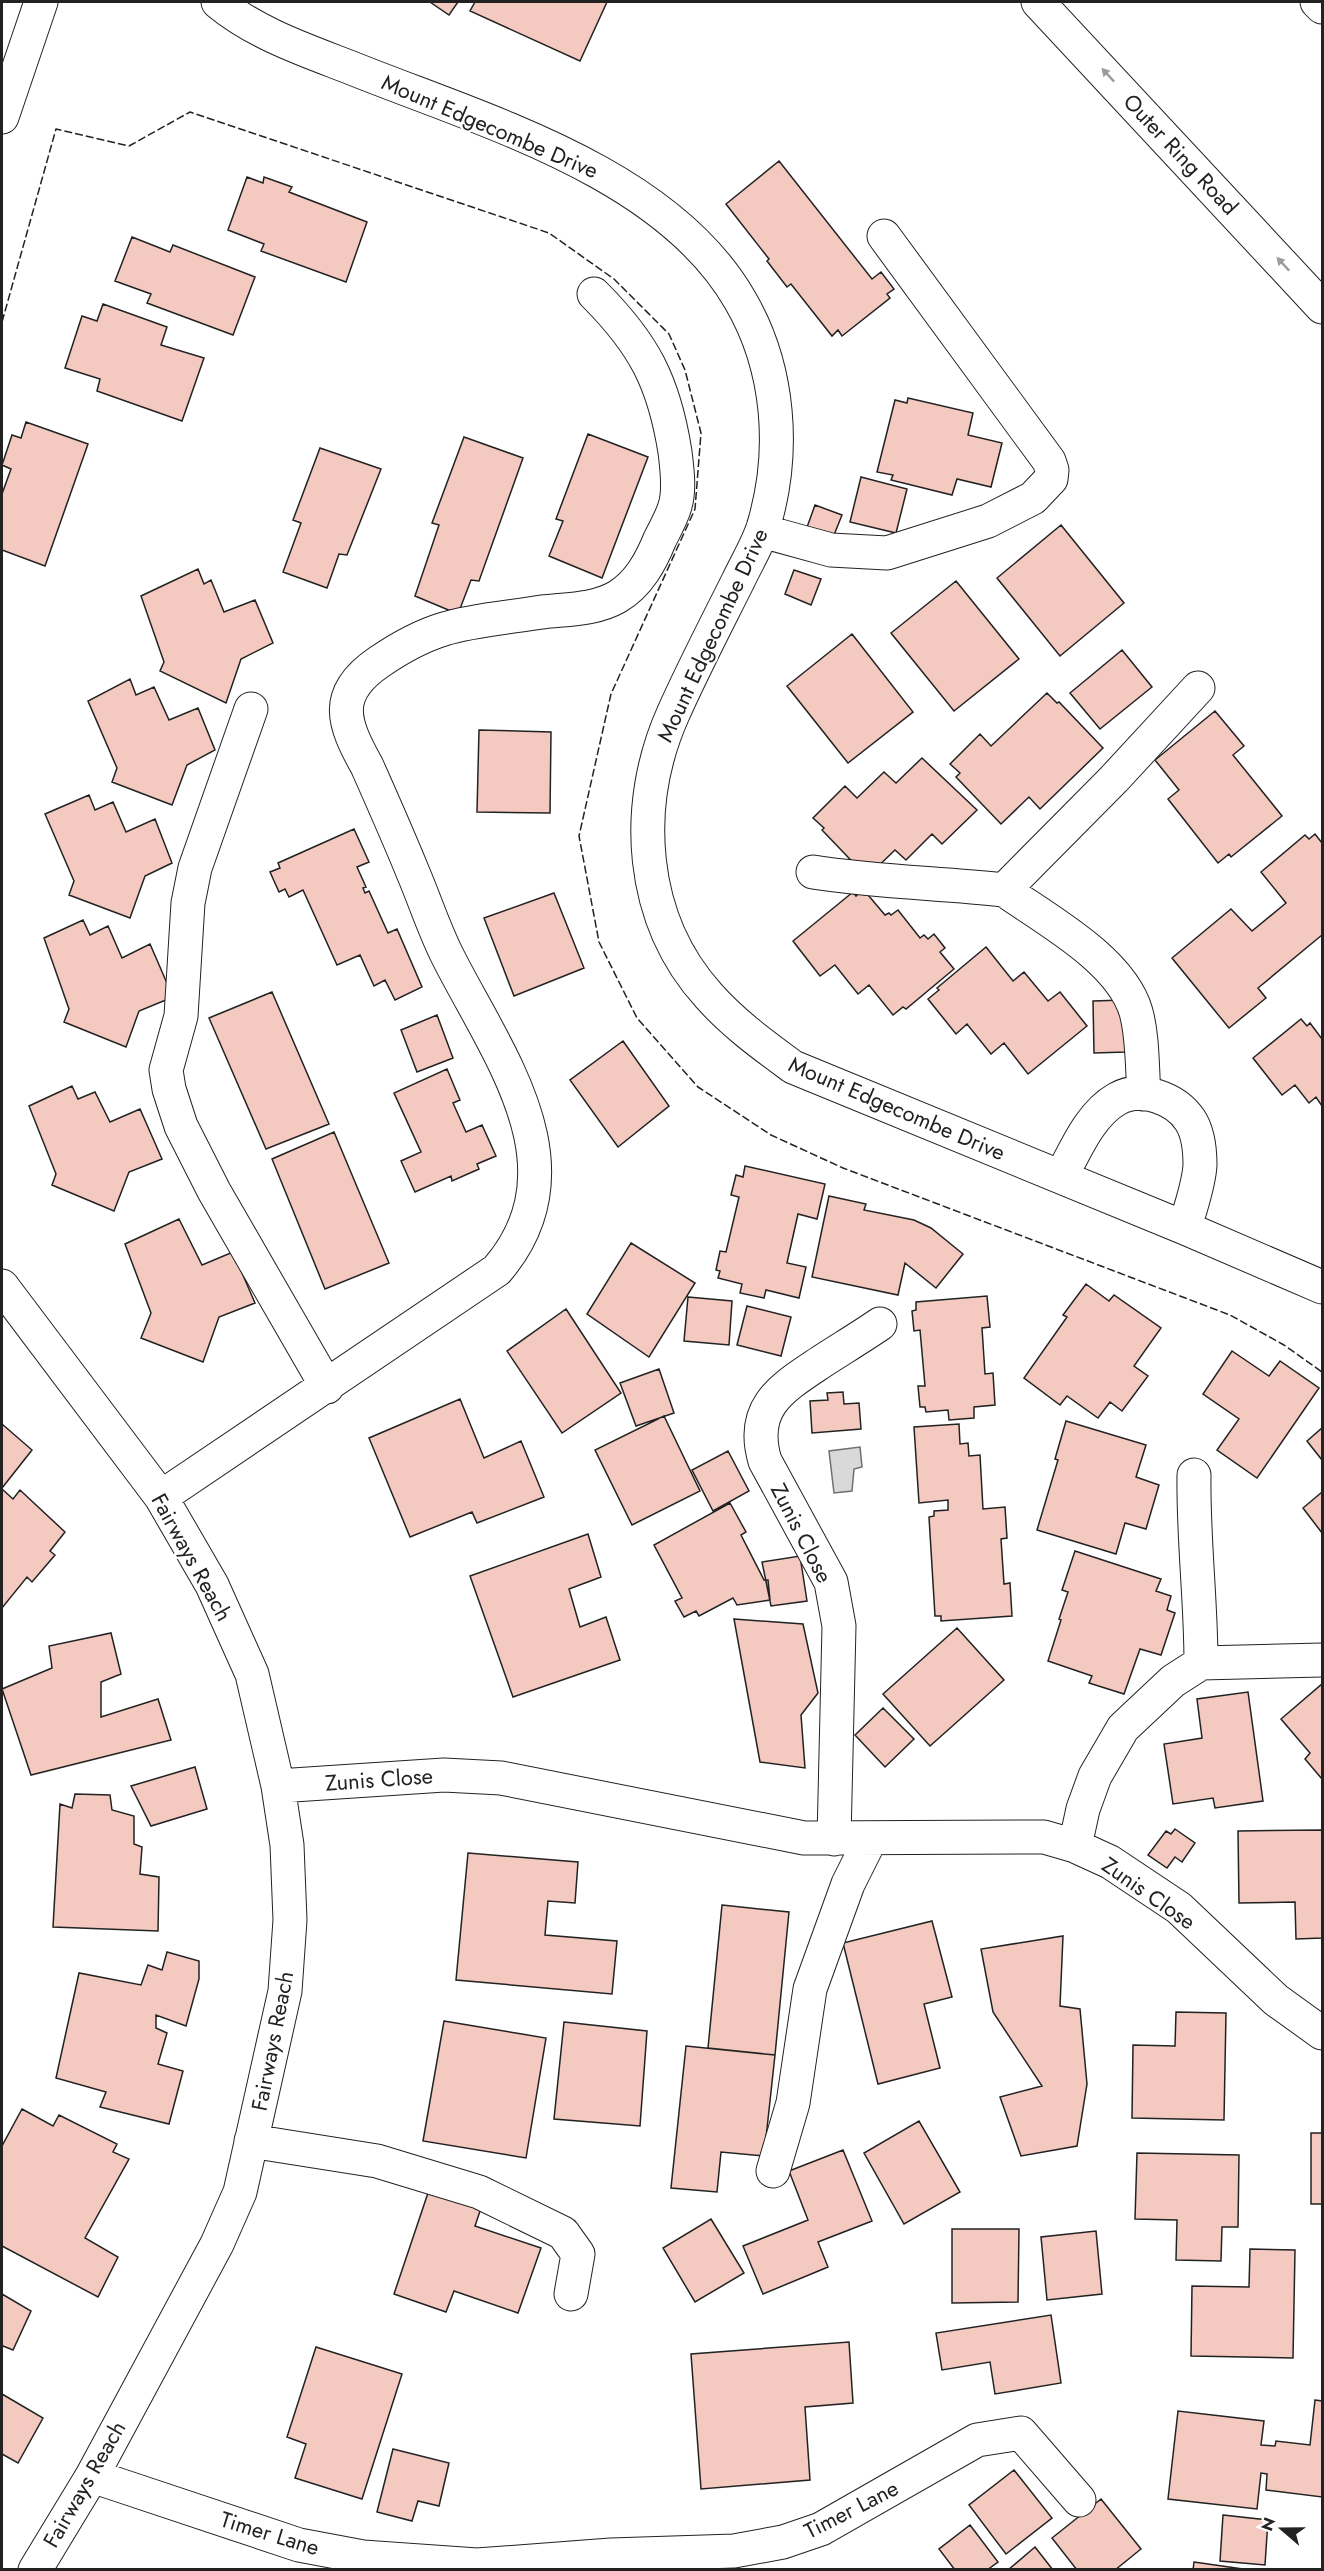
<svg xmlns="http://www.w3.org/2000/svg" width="1324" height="2571" viewBox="0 0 1324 2571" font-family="Jost,sans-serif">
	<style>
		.water { fill: #d9d9d9; stroke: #6f6f6f; stroke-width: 1.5 }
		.building { fill: #f3c9c0; stroke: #222; stroke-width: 1.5 }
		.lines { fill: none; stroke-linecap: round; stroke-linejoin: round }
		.minor-casing { stroke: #222; stroke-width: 35 }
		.highway-casing { stroke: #222; stroke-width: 35 }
		.minor { stroke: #fff; stroke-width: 33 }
		.highway { stroke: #fff; stroke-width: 33 }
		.fence { stroke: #222; stroke-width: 1.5; stroke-dasharray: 8 3; stroke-linecap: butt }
		.oneway { fill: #9c9c9c }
		.labels { text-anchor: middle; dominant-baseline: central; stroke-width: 4.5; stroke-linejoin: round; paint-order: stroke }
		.street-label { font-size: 22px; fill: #222; stroke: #fff }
	</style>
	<rect width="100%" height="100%" fill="#fff"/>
	<path class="water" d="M860 1447 862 1467 854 1469 852 1491 834 1493 829 1451Z"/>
	<path class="building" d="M430 2H458L449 15Z
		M475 2H607L580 61 470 11Z
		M779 161 872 279 881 272 894 289 887 294 890 298 842 336 838 330 832 336 791 284 787 287 767 261 769 259 726 204Z
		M247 177 263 183 264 177 292 187 289 192 367 222 346 282 261 251 264 244 228 230Z
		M132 237 170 252 173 245 255 277 233 335 147 303 151 294 115 281Z
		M103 304 167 327 161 345 204 358 182 421 97 391 100 379 65 368 82 316 97 321Z
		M908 398 973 413 968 435 1002 443 991 487 957 479 952 495 891 480 893 475 877 472 895 400 907 403Z
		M26 422 88 444 45 566 2 550V494L11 469 2 465 12 435 21 438Z
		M588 434 648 457 602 578 549 556 563 521 556 519Z
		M464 437 523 458 479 581 471 580 458 614 415 596 439 525 432 523Z
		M320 448 381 469 347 555 339 554 327 588 283 572 301 523 293 520Z
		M861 477 907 489 896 533 850 522Z
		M815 505 842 515 832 540 806 530Z
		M1061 525 1124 603 1060 656 997 578Z
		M198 569 204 584 211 580 224 612 255 600 273 643 241 659 226 703 160 671 164 662 141 596Z
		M794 570 821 579 811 605 785 594Z
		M956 581 1019 659 954 711 891 633Z
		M852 634 913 712 848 763 787 686Z
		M1122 650 1152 687 1100 729 1070 693Z
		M130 679 136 695 154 687 169 720 198 708 215 750 187 765 172 805 112 782 117 768 88 701Z
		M1047 693 1057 703 1059 702 1103 748 1040 809 1029 797 1001 824 956 777 960 773 950 764 980 734 991 746Z
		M1215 711 1244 746 1233 755 1282 816 1231 857 1229 854 1218 863 1168 799 1179 790 1155 760Z
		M479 730 551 732 550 813 477 812Z
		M922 758 977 810 942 844 932 834 906 860 895 850 867 877 822 830 824 828 813 818 845 786 857 798 884 772 896 783Z
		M89 795 95 810 113 802 126 832 155 819 172 863 145 876 130 918 69 895 74 881 45 814Z
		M354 829 369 862 357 867 366 887 363 888 365 893 369 891 388 933 397 929 422 987 395 1000 385 980 374 986 360 955 337 965 303 890 289 897 285 889 279 892 270 872 280 868 278 863Z
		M1315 834 1322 843V935L1258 988 1266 998 1229 1028 1172 958 1231 909 1252 931 1286 903 1261 872 1305 835 1309 839Z
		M863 889 885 915 889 913 891 915 898 910 920 938 924 935 928 939 934 934 945 948 940 952 954 969 906 1009 903 1007 893 1015 869 985 858 994 835 965 820 976 793 941 853 892 856 896Z
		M554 893 584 968 514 996 484 918Z
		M83 920 90 935 108 926 122 958 150 944 173 997 139 1011 126 1047 64 1022 69 1009 44 938Z
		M986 947 1013 981 1024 972 1048 1001 1060 992 1087 1026 1028 1074 1004 1043 991 1054 967 1024 956 1034 928 999 939 990 937 988Z
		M272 992 329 1124 266 1149 209 1018Z
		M1124 1000 1126 1052 1094 1053 1093 1001Z
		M437 1015 453 1058 417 1072 401 1030Z
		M1301 1019 1307 1026 1310 1023 1322 1039V1106L1316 1097 1309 1103 1295 1085 1282 1095 1253 1058Z
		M623 1041 669 1106 618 1147 570 1080Z
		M447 1069 460 1100 453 1103 466 1132 482 1125 496 1156 477 1164 479 1169 452 1181 451 1176 415 1192 401 1161 421 1152 394 1093Z
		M72 1086 78 1099 95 1092 110 1122 140 1109 162 1159 129 1172 114 1211 52 1185 56 1174 29 1106Z
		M334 1132 389 1263 325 1289 272 1159Z
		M745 1166 825 1184 817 1219 798 1214 787 1263 806 1267 799 1298 766 1290 764 1298 740 1293 742 1284 718 1278 720 1271 716 1270 720 1251 726 1252 739 1197 731 1195 736 1175 743 1177Z
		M829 1196 866 1204 864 1210 914 1220 931 1228 963 1254 936 1288 905 1263 898 1295 812 1277Z
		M179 1219 202 1265 233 1252 255 1303 219 1317 203 1362 141 1338 151 1313 125 1244Z
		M631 1243 695 1283 649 1357 587 1314Z
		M1086 1284 1109 1301 1114 1295 1161 1328 1134 1366 1148 1376 1122 1411 1110 1402 1098 1418 1067 1396 1060 1405 1024 1378 1067 1317 1063 1315Z
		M987 1296 990 1327 982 1328 985 1374 993 1373 995 1405 974 1407V1418L949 1420 948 1410 926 1412 925 1407H920L918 1386H925L920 1330 914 1331 912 1311 916 1310V1302Z
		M688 1297 732 1301 729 1345 684 1341Z
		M747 1306 791 1317 781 1356 737 1345Z
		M566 1309 621 1393 562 1433 507 1351Z
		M1232 1351 1269 1376 1280 1361 1319 1388 1257 1478 1217 1450 1239 1419 1203 1394Z
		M659 1369 674 1413 636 1426 620 1383Z
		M843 1392 844 1404 859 1403 861 1429 812 1433 810 1401 828 1400 827 1393Z
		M460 1399 484 1458 521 1441 544 1497 477 1523 472 1512 410 1537 369 1438Z
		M664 1416 700 1491 632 1525 595 1450Z
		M1066 1421 1146 1445 1136 1477 1159 1485 1146 1529 1125 1523 1116 1554 1037 1530 1058 1460 1055 1459Z
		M2 1424 32 1450 2 1488Z
		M959 1424 960 1444 968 1443 969 1456 980 1455 983 1509 1005 1507 1007 1538 1001 1539 1004 1584 1010 1583 1012 1616 941 1621V1616H935L929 1517 934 1516V1511L948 1510V1500L919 1503 914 1427Z
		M1322 1428V1460L1307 1441Z
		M728 1451 749 1491 713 1511 692 1470Z
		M2 1489 13 1499 20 1490 65 1532 50 1551 55 1555 32 1582 27 1577 2 1608Z
		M1322 1492V1533L1303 1508Z
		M730 1503 746 1532 741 1535 764 1580H768L770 1600 737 1605 733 1598 699 1616 696 1611 684 1617 675 1601 682 1598 654 1545Z
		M588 1534 601 1577 569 1589 580 1627 606 1617 620 1660 513 1697 470 1576Z
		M1075 1551 1161 1579 1156 1591 1171 1596 1167 1610 1175 1613 1161 1655 1140 1649 1124 1694 1089 1683 1092 1676 1048 1661 1061 1620 1059 1619 1068 1592 1062 1590Z
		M800 1556 807 1601 771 1606 762 1562Z
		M734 1619 803 1624 818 1693 801 1715 805 1768 760 1762Z
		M957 1628 1004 1680 930 1746 883 1694Z
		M111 1633 121 1674 101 1682V1717L158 1699 171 1740 31 1775 2 1689 52 1668 49 1646Z
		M1322 1684V1779L1305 1759 1310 1753 1281 1719Z
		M1248 1692 1263 1801 1215 1808 1213 1798 1173 1804 1164 1744 1202 1738 1197 1699Z
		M883 1708 914 1739 885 1767 855 1735Z
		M195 1767 207 1809 151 1826 131 1786Z
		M75 1794 110 1795 112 1810 134 1816V1844L142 1847 140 1874 159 1877 158 1931 53 1927 60 1804 72 1808Z
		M1175 1829 1195 1843 1182 1862 1175 1857 1167 1868 1148 1855 1166 1831 1171 1834Z
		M1322 1830V1938L1296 1939 1295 1902 1239 1903 1238 1831Z
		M468 1853 578 1862 575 1903 548 1901 545 1935 617 1941 612 1994 456 1980Z
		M722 1905 789 1912 775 2055 708 2048Z
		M932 1921 952 1997 924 2004 940 2068 878 2084 843 1943Z
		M1063 1936 1060 2006 1080 2009 1087 2084 1077 2146 1021 2156 1000 2097 1042 2086 993 2012 981 1949Z
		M167 1952 199 1961V1979L186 2026 156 2015V2028L167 2033 158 2064 183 2071 169 2124 100 2107 106 2092 56 2078 79 1973 141 1985 148 1965 162 1970Z
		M1176 2012 1226 2013 1224 2120 1132 2118 1133 2045 1175 2046Z
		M444 2021 546 2038 526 2158 423 2141Z
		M564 2022 647 2031 640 2126 554 2119Z
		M686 2046 775 2055 764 2156 721 2152 717 2192 671 2188Z
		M22 2109 53 2126 59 2115 117 2144 113 2152 129 2159 85 2238 118 2257 98 2297 2 2246V2146Z
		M919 2121 960 2192 904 2224 864 2153Z
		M1311 2133H1322V2204H1311Z
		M843 2150 872 2221 818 2242 828 2267 763 2294 743 2246 808 2220 789 2171Z
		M1137 2153 1239 2155 1238 2227H1222L1221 2261 1176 2260 1177 2220 1135 2219Z
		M430 2187 482 2205 475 2226 541 2248 518 2313 454 2291 446 2312 394 2294Z
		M711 2219 744 2273 695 2302 663 2248Z
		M952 2229H1019L1018 2302 952 2303Z
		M1096 2231 1102 2294 1047 2300 1041 2237Z
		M1250 2249 1295 2250 1293 2358 1191 2356 1192 2286 1249 2287Z
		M2 2294 31 2311 13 2350 3 2346 2 2348Z
		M1051 2315 1061 2383 995 2394 990 2362 942 2370 936 2333Z
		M849 2342 853 2403 805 2407 810 2480 701 2489 691 2354Z
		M316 2347 402 2374 362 2499 295 2478 306 2444 287 2437Z
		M2 2394 43 2418 18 2463 2 2454Z
		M1315 2400 1322 2401V2497L1266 2490 1267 2474 1261 2473 1257 2509 1168 2499 1178 2411 1264 2421 1261 2445 1275 2446 1276 2441 1310 2445Z
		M393 2449 449 2463 439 2506 418 2501 412 2521 377 2512Z
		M1014 2470 1052 2518 1006 2554 969 2505Z
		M1101 2499 1141 2549 1115 2570H1077L1052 2538Z
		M1223 2515 1268 2520 1265 2565 1220 2561Z
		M970 2525 998 2562 987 2570H955L939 2549Z
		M1035 2547 1053 2570H1008Z
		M1194 2562 1250 2570H1193Z"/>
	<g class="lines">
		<g class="minor-casing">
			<path id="minor" d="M218 2C255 33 305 50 349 67 480 120 666 171 740 300 780 368 786 453 763 528 757 546 746 564 738 581 716 625 693 669 673 714 632 806 639 919 709 996 734 1024 763 1045 793 1067L1185 1228 1322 1287
				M2 117 41 2
				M762 531 831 550 887 553 988 521 1033 498 1051 479 1052 470 1049 461 884 236
				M251 709 195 868 188 903 181 1016 166 1070 169 1089 181 1126 214 1191 327 1387
				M813 872C876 882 940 883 1004 890L1114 779 1198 688
				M1004 890C1047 920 1121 960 1136 1012 1143 1037 1142 1068 1144 1094
				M1061 1177C1075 1151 1090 1114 1117 1099 1141 1085 1176 1099 1190 1120 1198 1132 1200 1151 1200 1165 1199 1185 1190 1208 1185 1228
				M2 1286 161 1497 212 1585 252 1674 278 1786 287 1845 290 1920 285 1991 240 2192 217 2244 92 2476 35 2570
				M1194 1475C1193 1538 1201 1600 1201 1663
				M161 1497 497 1270C586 1166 496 1053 447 955 434 929 425 901 414 875 399 838 383 802 367 766 343 723 332 694 379 662 398 649 421 636 444 629 472 620 512 617 542 612 568 609 594 610 617 597 639 584 651 561 660 539 665 529 672 517 675 506 680 490 677 468 675 452 664 382 644 344 594 294
				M278 1786 444 1775 501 1778 804 1838 1044 1837 1075 1846 1110 1862 1179 1908 1276 2000 1322 2033
				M834 1839 839 1626 831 1582 765 1461C749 1407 782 1388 821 1362 841 1349 861 1337 880 1324
				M1075 1846 1083 1809 1095 1776 1123 1728 1173 1681 1201 1663 1322 1660
				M251 2141 377 2161 479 2192 563 2233 578 2254 571 2294
				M773 2171 793 2103 810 1989 848 1884 870 1840
				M92 2476 299 2545 363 2557 477 2565 611 2555 734 2551 783 2542 821 2529 977 2440 1021 2433 1079 2500"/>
		</g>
		<g class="highway-casing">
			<path id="highway" d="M1038 2 1322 307
				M1317 2 1322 7"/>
		</g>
		<use href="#minor" class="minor"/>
		<use href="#highway" class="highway"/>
		<path class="fence" d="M2 322 56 129 129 146 190 112 549 233 614 279 669 334 685 370 701 433 695 509 611 694 579 836 599 942 637 1018 698 1087 771 1135 843 1168 1230 1315 1284 1345 1322 1372"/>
	</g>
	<defs><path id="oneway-solid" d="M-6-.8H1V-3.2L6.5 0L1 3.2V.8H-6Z" transform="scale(1.5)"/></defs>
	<g class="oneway">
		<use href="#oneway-solid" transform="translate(1108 75) rotate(-133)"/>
		<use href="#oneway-solid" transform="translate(1283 264) rotate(-133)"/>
	</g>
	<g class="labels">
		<g class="street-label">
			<text transform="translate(490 126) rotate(23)">Mount Edgecombe Drive</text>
			<text transform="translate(1181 154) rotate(47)">Outer Ring Road</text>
			<text transform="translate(712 635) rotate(-65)">Mount Edgecombe Drive</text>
			<text transform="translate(897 1108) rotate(23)">Mount Edgecombe Drive</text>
			<text transform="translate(802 1533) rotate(63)">Zunis Close</text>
			<text transform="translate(192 1557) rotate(61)">Fairways Reach</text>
			<text transform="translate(379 1779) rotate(-4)">Zunis Close</text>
			<text transform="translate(1149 1893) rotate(35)">Zunis Close</text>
			<text transform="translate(272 2041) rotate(-79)">Fairways Reach</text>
			<text transform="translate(84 2484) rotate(-60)">Fairways Reach</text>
			<text transform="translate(851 2509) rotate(-27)">Timer Lane</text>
			<text transform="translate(270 2533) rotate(17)">Timer Lane</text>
		</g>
	</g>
	<rect width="1324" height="2571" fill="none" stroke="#222222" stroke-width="6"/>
	<g transform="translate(1282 2529) rotate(290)" stroke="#ffffff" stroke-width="4.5" paint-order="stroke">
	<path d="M0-4.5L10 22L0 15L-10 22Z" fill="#222222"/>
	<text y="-9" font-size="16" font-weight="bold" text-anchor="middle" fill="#222222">N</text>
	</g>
</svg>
